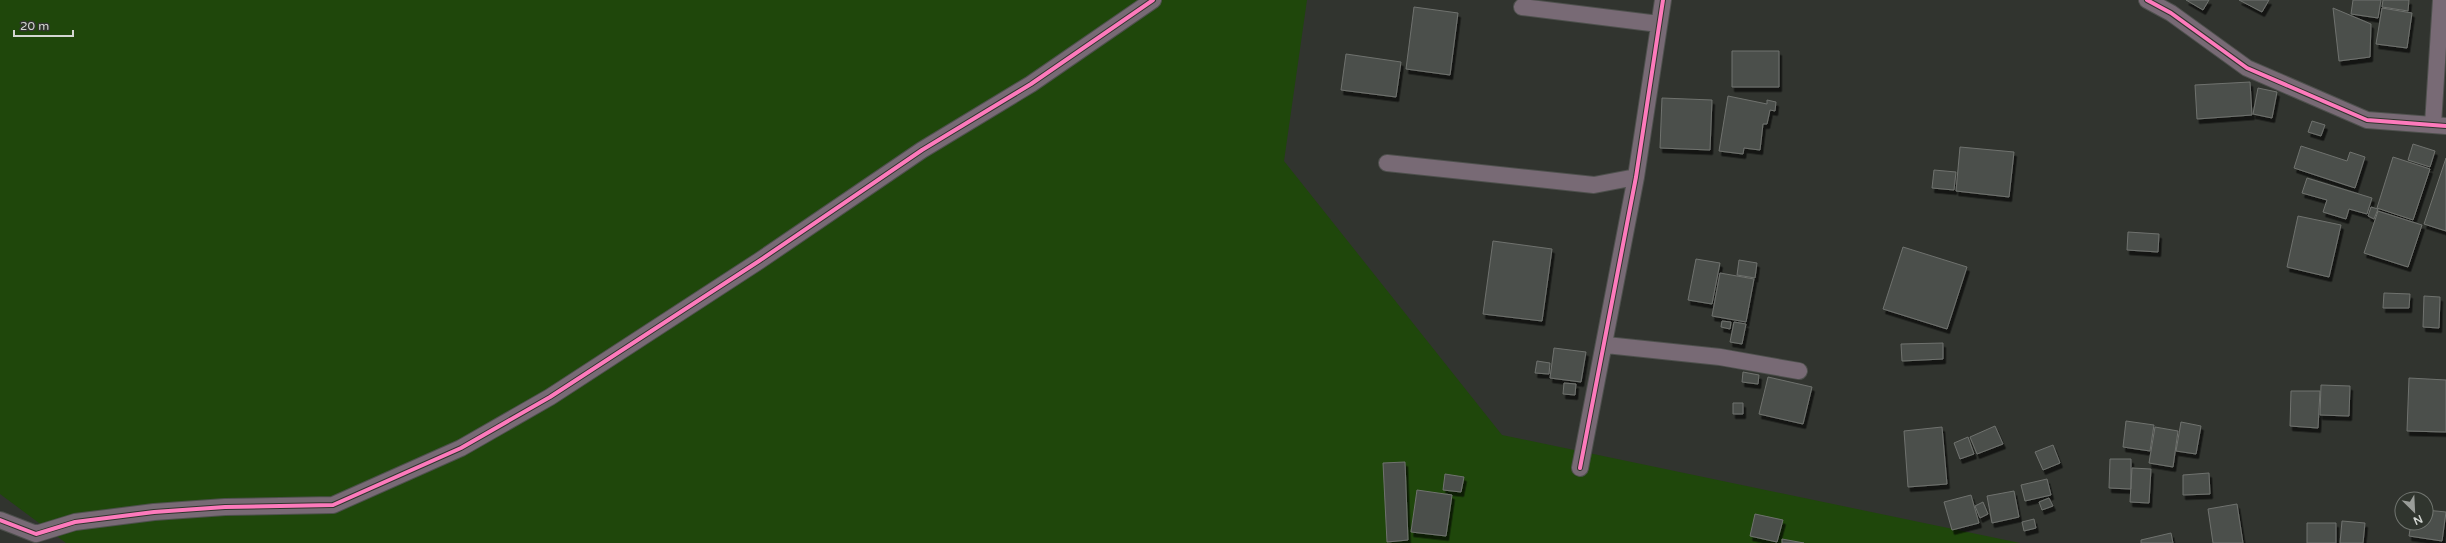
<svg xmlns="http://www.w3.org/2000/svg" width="2446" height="543" viewBox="0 0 2446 543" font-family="'Varela Round',sans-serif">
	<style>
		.green { fill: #1f470b }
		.building { fill: #4c4f4c; stroke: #6f726e; filter: url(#shadow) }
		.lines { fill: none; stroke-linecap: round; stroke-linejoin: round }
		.minor-casing { stroke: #4e504d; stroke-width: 18 }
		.minor { stroke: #786a75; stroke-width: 16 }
		.cycleway-casing { stroke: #30352e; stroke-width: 6 }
		.cycleway { stroke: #fd7abc; stroke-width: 4 }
	</style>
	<defs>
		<filter id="shadow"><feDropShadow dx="2.5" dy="4.5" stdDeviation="0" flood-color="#0009"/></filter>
	</defs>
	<rect width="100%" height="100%" fill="#31342f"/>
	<path class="green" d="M0 0H1307L1284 161 1502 435 2020 543H66L0 494Z"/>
	<path class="building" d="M2186 0H2209L2203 10Z
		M2239 0H2269L2262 12Z
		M2353 0H2381L2378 18 2351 14Z
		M2383 0H2409L2408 11 2382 7Z
		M1414 7 1458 13 1450 75 1406 69Z
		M2333 8 2371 24 2370 57 2339 61Z
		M2382 8 2412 13 2407 48 2376 44Z
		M1732 51H1779V87H1732Z
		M1346 54 1401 62 1396 97 1341 90Z
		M2250 82 2252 115 2197 119 2195 85Z
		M2258 88 2277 92 2272 118 2253 114Z
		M1728 96 1767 104V100L1776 102 1775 111 1770 110 1767 124H1763L1760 150 1744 148 1743 154 1719 151Z
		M1662 98 1712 100 1710 150 1660 148Z
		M2312 121 2325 125 2321 136 2308 132Z
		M2413 144 2435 151 2430 167 2408 160Z
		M2301 146 2347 161 2350 152 2365 157 2355 188 2294 168Z
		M1960 147 2014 152 2009 197 1956 191Z
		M2393 157 2430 169 2413 220 2377 208Z
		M2446 158V231L2424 224Z
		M1934 170 1956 172 1954 190 1932 188Z
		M2307 178 2372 198 2367 214 2349 209 2346 219 2323 212 2327 200 2302 193Z
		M2371 207 2378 209 2374 219 2368 216Z
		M2378 211 2422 225 2408 267 2364 253Z
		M2298 216 2341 225 2329 277 2287 267Z
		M2128 232 2159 234 2158 252 2127 250Z
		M1493 241 1552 249 1542 321 1483 314Z
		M1903 247 1967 267 1947 329 1883 309Z
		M1696 259 1720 263 1712 304 1688 300Z
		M1739 260 1757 263 1755 278 1737 275Z
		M1720 273 1754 279 1746 322 1712 316Z
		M2384 293 2410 294 2409 308H2383Z
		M2424 296 2440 297 2439 328 2423 327Z
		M1722 321 1731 322 1730 329 1721 327Z
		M1734 322 1746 324 1742 344 1730 342Z
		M1943 343V359L1902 361 1901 344Z
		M1554 348 1586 352 1581 382 1550 378Z
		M1537 361 1550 363 1549 374 1535 373Z
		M1743 372 1759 375 1758 384 1742 382Z
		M1768 377 1812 387 1803 424 1759 414Z
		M2409 378 2446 380V432L2407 431Z
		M1564 383 1576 384 1575 395 1563 394Z
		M2321 385 2350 386 2349 416 2320 415Z
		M2291 391H2320L2318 428 2290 426Z
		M1733 403H1743V414H1733Z
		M2126 421 2154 425 2150 451 2123 447Z
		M2181 422 2201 426 2196 454 2176 451Z
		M1995 426 2003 444 1977 454 1970 437Z
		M1942 427 1947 484 1908 487 1904 431Z
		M2155 427 2178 431 2173 467 2149 463Z
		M1968 437 1974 454 1960 459 1954 443Z
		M2053 445 2060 463 2043 470 2035 452Z
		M2110 459H2131V489L2109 488Z
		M1405 462 1408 540 1387 542 1383 463Z
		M2132 468 2151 469 2149 503 2130 502Z
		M2209 473 2210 494 2183 495V475Z
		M1445 474 1464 477 1461 492 1443 490Z
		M2047 479 2051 495 2025 501 2021 485Z
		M1417 490 1452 495 1446 536 1411 532Z
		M2014 491 2019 517 1992 523 1987 496Z
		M1971 495 1979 523 1952 530 1944 502Z
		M2049 498 2053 506 2042 510 2039 502Z
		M1983 502 1988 514 1980 518 1975 506Z
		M2237 504 2243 543H2213L2208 509Z
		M2426 510 2446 512 2442 541 2409 536 2411 523H2426Z
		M1755 514 1783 520 1777 542 1750 536Z
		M2034 519 2036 528 2024 531 2022 522Z
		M2342 521 2365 523 2363 543H2340Z
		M2307 523H2336V543H2307Z
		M2171 533 2173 543H2141V540Z
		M1782 539 1804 543H1782Z"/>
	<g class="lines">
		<g class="minor-casing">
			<path id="minor" d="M2147 0 2171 13 2247 68 2367 120 2446 126
				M1522 7 1659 24
				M2433 124 2441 0
				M1387 163 1594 185 1636 177
				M1606 345 1720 357 1799 371
				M1580 468 1636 177 1663 0
				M0 520 36 534 75 522 154 512 225 507 333 505 461 448 550 397 759 261 922 150 1031 84 1153 0"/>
		</g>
		<use href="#minor" class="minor"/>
		<g class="cycleway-casing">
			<path id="cycleway" d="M2147 0 2171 13 2247 68 2367 120 2446 126
				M1580 468 1636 177 1663 0
				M0 520 36 534 75 522 154 512 225 507 333 505 461 448 550 397 759 261 922 150 1031 84 1153 0"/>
		</g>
		<use href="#cycleway" class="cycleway"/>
	</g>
	<g transform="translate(2414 511) rotate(156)"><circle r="19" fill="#30352e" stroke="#717570"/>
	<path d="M0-3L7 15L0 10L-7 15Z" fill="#9a9d99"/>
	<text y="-6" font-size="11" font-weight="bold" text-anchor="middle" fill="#d3d6d2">N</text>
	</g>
	<path d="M14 30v6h59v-6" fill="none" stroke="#d3d6d2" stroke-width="2"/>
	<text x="20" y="30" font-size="12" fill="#d3d6d2" stroke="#30352e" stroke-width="3" paint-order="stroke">20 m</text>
</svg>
